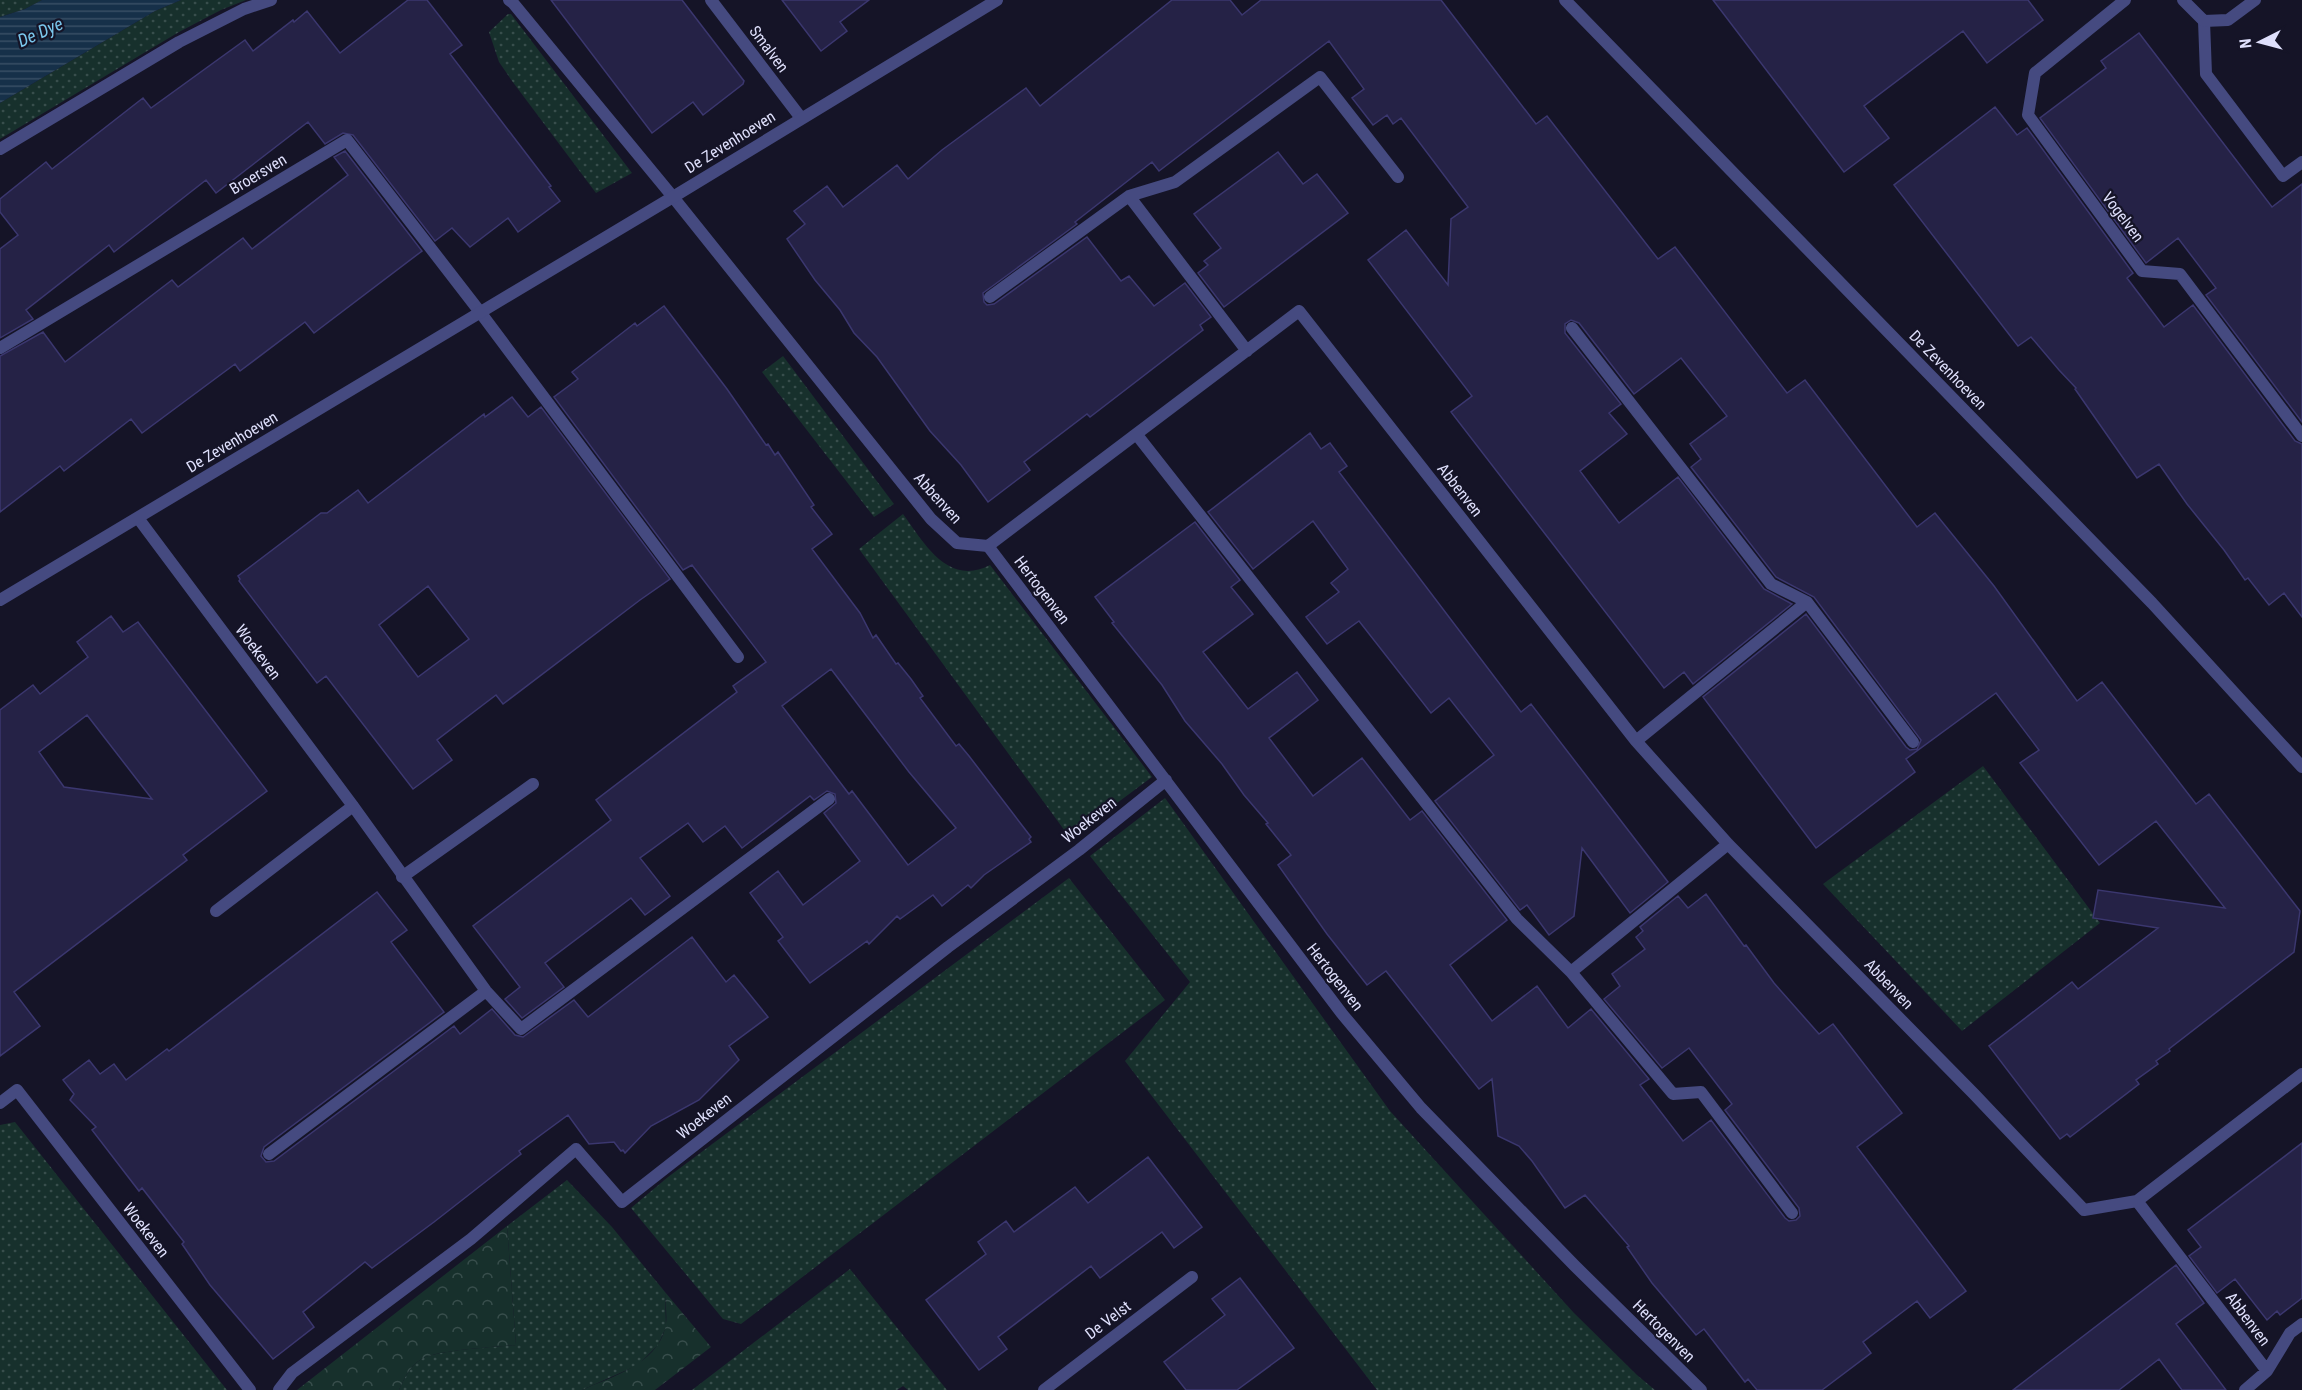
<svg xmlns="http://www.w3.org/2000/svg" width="2302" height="1390" viewBox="0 0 2302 1390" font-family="'Roboto Condensed',sans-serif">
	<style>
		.grass { fill: url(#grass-dots) }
		.forest { fill: url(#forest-crowns) }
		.water { fill: url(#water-rules) }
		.building { fill: #252246; stroke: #3b376f; stroke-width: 1.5; fill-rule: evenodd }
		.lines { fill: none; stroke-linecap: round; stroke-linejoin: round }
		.pedestrian { stroke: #454a80; stroke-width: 12 }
		.minor { stroke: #454a80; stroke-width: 12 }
		.tertiary { stroke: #454a80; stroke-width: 12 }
		.labels { text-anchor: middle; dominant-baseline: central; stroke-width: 4.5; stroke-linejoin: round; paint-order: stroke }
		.street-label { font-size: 16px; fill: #dedffb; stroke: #151427 }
		.water-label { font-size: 18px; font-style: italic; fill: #7ac7ed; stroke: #151427 }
	</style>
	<defs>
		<pattern id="grass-dots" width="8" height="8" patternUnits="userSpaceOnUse" patternTransform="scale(1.5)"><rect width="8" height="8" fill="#17302c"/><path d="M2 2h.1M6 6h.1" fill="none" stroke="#384e4c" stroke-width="1.8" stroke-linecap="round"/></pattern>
		<pattern id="forest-crowns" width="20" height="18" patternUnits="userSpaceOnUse" patternTransform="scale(1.5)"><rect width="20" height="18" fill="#17302c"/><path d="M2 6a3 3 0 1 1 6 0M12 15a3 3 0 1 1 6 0" fill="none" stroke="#384e4c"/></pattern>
		<pattern id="water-rules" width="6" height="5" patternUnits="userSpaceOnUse" patternTransform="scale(1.5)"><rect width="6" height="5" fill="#163049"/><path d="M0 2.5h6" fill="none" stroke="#374e64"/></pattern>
	</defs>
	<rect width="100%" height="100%" fill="#151427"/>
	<path class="grass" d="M0 0H42L25 9 0 17Z
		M181 0H246L221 10 179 32 0 139V103L155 11Z
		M508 14H511L632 173 596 193 512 81 499 62 489 32Z
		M783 356 894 504 874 517 762 372Z
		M903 514C924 543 948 587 990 565L1152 777 1070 838 859 549Z
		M1983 766 2100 923 1962 1031 1823 884Z
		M1165 798 1390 1111 1574 1313 1637 1375 1655 1390H1377L1125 1061 1190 982 1090 856Z
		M1069 878 1165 1000 741 1324 723 1319 631 1208 668 1177Z
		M15 1122 227 1390H0V1125Z
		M567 1180 612 1227 665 1292 666 1327 658 1345 638 1365 582 1390H399C404 1379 409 1367 420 1360 432 1350 497 1347 516 1345L507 1226Z
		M850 1269 947 1390H908L903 1386 897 1390H692Z"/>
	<path class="forest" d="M507 1226 516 1345C497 1347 433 1350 420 1360 409 1367 404 1379 399 1390H297Z
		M665 1292 711 1347 655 1390H582C613 1376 655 1365 665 1329 668 1318 665 1303 665 1292Z"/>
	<path class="water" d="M42 0H181L155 11 0 103V17L25 9Z"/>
	<path class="building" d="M408 0H427L462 45 450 54 551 186 549 187 560 201 518 232 508 218 470 247 452 228 435 241 353 135 343 133 325 144 308 122 216 193 206 180 114 252 109 245 26 310 33 319 0 338V249L18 235 0 212V199L46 162 52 169 143 98 151 108 245 40 253 51 293 20 294 22 307 11 340 53Z
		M551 0H682L744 81 743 84 703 115 693 102 652 133Z
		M782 0H869L840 22 847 31 821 51Z
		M1172 0H1230L1242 15 1261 0H1441L1536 124 1547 116 1658 259 1675 247 1787 393 1805 380 1917 527 1935 513 1994 586 2077 701 2102 682 2196 804 2209 794 2300 911 2294 952 2169 1049 2170 1051 2156 1061 2158 1064 2136 1080 2139 1084 2070 1137 2067 1134 2060 1139 1989 1046 2072 982 2078 989 2158 928 2093 918 2098 890 2225 908 2156 821 2099 865 2020 763 2039 750 1996 693 1906 759 1915 772 1816 848 1703 697 1806 614 1906 747 1910 750 1917 749 1921 740 1814 597 1776 577 1691 467 1701 459 1690 444 1727 416 1681 358 1634 394 1579 323 1571 320 1565 324V333L1621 404 1609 413 1627 434 1580 471 1619 523 1678 477 1764 589 1792 604 1693 684 1684 672 1664 688 1451 412 1472 396 1368 260 1406 230 1448 285 1451 219 1468 207 1401 118 1393 124 1387 115 1373 125 1352 98 1364 89 1329 41 1159 171 1152 162 1075 222 1077 224 983 293 984 302 987 305 994 304 1087 237 1121 281 1129 276 1154 306 1185 283 1211 317 1200 325 1203 330 1090 417 1087 414 1024 462 1030 470 988 502 961 465 930 431 877 357 854 333 840 310 815 280 787 239 805 224 794 211 827 186 843 207 897 165 908 179 942 150 1026 88 1040 106Z
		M1713 0H2028L2043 20 1987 63 1963 31 1864 106 1889 138 1844 172Z
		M2139 33 2272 207 2302 184V422L2206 295 2216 288 2178 238 2146 263 2040 118 2106 68 2101 61Z
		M1995 107 2017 135 2027 128 2133 273 2127 278 2164 327 2193 305 2295 441 2302 444V617L2284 593 2269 605 2248 578 2245 580 2224 550 2187 504 2159 464 2137 478 2075 389 2076 388 2059 370 2031 337 2018 346 1894 185Z
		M345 151 422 251 314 333 305 322 240 371 235 364 142 433 131 419 64 471 60 466 0 512V356L43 332 65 362 172 280 178 287 243 238 252 249 348 175 334 157Z
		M1278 152 1303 184 1317 174 1348 213 1224 307 1198 273 1208 265 1204 261 1221 248 1194 214Z
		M664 306 727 389 766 445 768 444 775 455 778 452 814 505 811 507 832 534 812 549 860 613 873 638 876 635 896 664 898 663 911 679 923 696 920 698 956 746 959 744 969 756 1031 837 1029 839 1031 842 984 875 971 888 968 885 942 906 933 895 900 919 897 916 869 944 867 941 810 983 778 941 783 937 750 893 778 871 803 905 860 861 824 813 836 803 835 794 827 791 814 800 810 796 742 848 725 826 703 842 688 823 640 858 670 896 645 915 631 898 545 963 564 987 522 1018 505 999 520 987 473 926 611 820 596 800 737 692 733 686 766 662 692 565 683 570 554 397 578 379 572 372 635 323 637 326ZM831 669 909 772 956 828 908 865 852 791 849 794 782 706Z
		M512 397 528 417 541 407 670 579 640 600 503 704 496 695 437 740 452 760 413 789 326 676 317 683 239 581 240 579 238 576 321 513H327L358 490 368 503 484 414 485 417ZM428 586 469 639 418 677 379 625Z
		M1310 433 1321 449 1330 443 1347 466 1339 472 1521 712 1531 704 1668 882 1630 913 1582 848 1574 916 1549 935 1527 905 1520 910 1435 801 1494 755 1449 698 1431 713 1359 621 1327 644 1306 617 1339 592 1331 583 1348 569 1313 521 1253 569 1208 512Z
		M1195 522 1240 580 1231 587 1253 614 1203 652 1248 709 1297 672 1318 700 1269 738 1313 796 1362 758 1410 820 1422 811 1507 920 1450 965 1492 1021 1537 986 1568 1028 1591 1009 1649 1079 1640 1085 1683 1141 1711 1120 1785 1218 1789 1221 1796 1220 1800 1216 1799 1208 1725 1110 1732 1104 1689 1048 1662 1068 1604 999 1620 986 1612 974 1645 949 1636 937 1643 931 1640 927 1678 896 1688 908 1706 894 1744 946 1746 945 1774 983 1819 1034 1833 1024 1902 1113 1857 1147 1966 1291 1930 1318 1917 1301 1863 1342 1871 1353 1822 1390H1757L1748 1379 1745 1382 1704 1329 1696 1335 1652 1283 1627 1247 1629 1246 1585 1195 1565 1208 1532 1161 1519 1146 1498 1136 1492 1079 1479 1089 1386 971 1367 985 1327 934 1278 865 1291 855 1266 824 1268 823 1244 795 1222 764 1185 721 1162 685 1112 623 1114 622 1095 597Z
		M111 616 123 632 138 622 267 791 183 855 187 860 14 992 40 1026 0 1056V710L33 685 40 694 88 657 77 642ZM87 715 152 799 64 787 39 752Z
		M377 892 407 930 391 942 444 1012 264 1147 261 1156 266 1162 274 1161 454 1026 460 1034 492 1009 515 1035 523 1037 574 1000 588 1017 692 937 726 982 734 975 768 1017 729 1046 739 1060 699 1100 651 1126 625 1153 623 1150 621 1151 614 1142 589 1144 568 1115 519 1151 521 1154 434 1222 372 1268 365 1262 303 1312 314 1327 273 1359 210 1285 182 1244 184 1242 142 1188 139 1191 92 1130 96 1127 70 1100 74 1094 63 1080 89 1060 100 1074 114 1064 126 1080 167 1049 169 1051Z
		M2302 1143V1298L2280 1315 2277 1311 2267 1320 2235 1279 2217 1293 2189 1256 2201 1247 2188 1230Z
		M1148 1157 1202 1227 1174 1248 1162 1232 1100 1278 1091 1266 998 1337 1007 1349 979 1370 926 1300 986 1254 978 1242 1006 1221 1014 1232 1075 1187 1088 1203Z
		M2176 1265 2204 1303 2176 1324 2226 1390H2182L2159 1359 2119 1390H2013Z
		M1240 1278 1294 1348 1237 1390H1186L1164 1362 1225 1315 1212 1299Z"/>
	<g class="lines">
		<path class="pedestrian" d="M2204 21 2206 74 2283 176 2302 162
			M0 149 179 42 244 9 271 0
			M988 546 1343 1015 1421 1108 1575 1266 1701 1390
			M0 1103 17 1090 250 1390
			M279 1390 292 1373 471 1239 576 1149 622 1202 948 947 1079 850 1166 780"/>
		<path class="minor" d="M509 0 513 3 673 197 931 519 957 543 988 546 1299 311 1636 741 1728 844 1974 1094 2084 1210 2137 1201 2302 1074
			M711 0 801 118
			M2125 0 2035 73 2028 115 2142 271 2180 274 2302 436
			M2183 0 2204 21 2228 20 2255 0
			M1129 196 1247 351
			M990 297 1129 196 1175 182 1320 77 1398 177
			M1572 328 1771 584 1807 602 1913 742
			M0 348 347 140 480 312 738 657
			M1137 435 1517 919 1571 972 1673 1094 1701 1092 1792 1213
			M138 518 353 806 486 991 521 1029 829 799
			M1636 741 1807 602
			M402 877 533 784
			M216 911 353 806
			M1571 972 1728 844
			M269 1154 486 991
			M2137 1201 2267 1371
			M1044 1390 1192 1277
			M2245 1390 2267 1371 2290 1333 2302 1324"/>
		<path class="tertiary" d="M1565 0 2152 603 2302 767
			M0 600 673 197 997 0"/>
	</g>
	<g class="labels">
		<g class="street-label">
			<text transform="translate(769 49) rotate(53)">Smalven</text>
			<text transform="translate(730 142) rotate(-32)">De Zevenhoeven</text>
			<text transform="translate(258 174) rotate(-31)">Broersven</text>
			<text transform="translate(2123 217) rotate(53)">Vogelven</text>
			<text transform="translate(1948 370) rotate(46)">De Zevenhoeven</text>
			<text transform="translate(232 442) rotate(-31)">De Zevenhoeven</text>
			<text transform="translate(1460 490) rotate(52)">Abbenven</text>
			<text transform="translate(938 498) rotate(48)">Abbenven</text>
			<text transform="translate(1042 590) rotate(53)">Hertogenven</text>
			<text transform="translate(258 652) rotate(53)">Woekeven</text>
			<text transform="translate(1089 820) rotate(-38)">Woekeven</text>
			<text transform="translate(1335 977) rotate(52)">Hertogenven</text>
			<text transform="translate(1889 984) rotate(46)">Abbenven</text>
			<text transform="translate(704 1116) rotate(-38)">Woekeven</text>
			<text transform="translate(146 1230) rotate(52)">Woekeven</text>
			<text transform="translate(2248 1319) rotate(53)">Abbenven</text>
			<text transform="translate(1108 1320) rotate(-37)">De Velst</text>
			<text transform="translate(1664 1331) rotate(45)">Hertogenven</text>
		</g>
		<g class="water-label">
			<text transform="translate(40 32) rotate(-24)">De Dye</text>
		</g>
	</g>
	<g transform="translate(2260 42) rotate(264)" stroke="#151427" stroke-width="4.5" paint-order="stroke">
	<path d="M0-4.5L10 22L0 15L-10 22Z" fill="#dedffb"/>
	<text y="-9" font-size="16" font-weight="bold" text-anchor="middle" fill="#dedffb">N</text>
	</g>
</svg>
